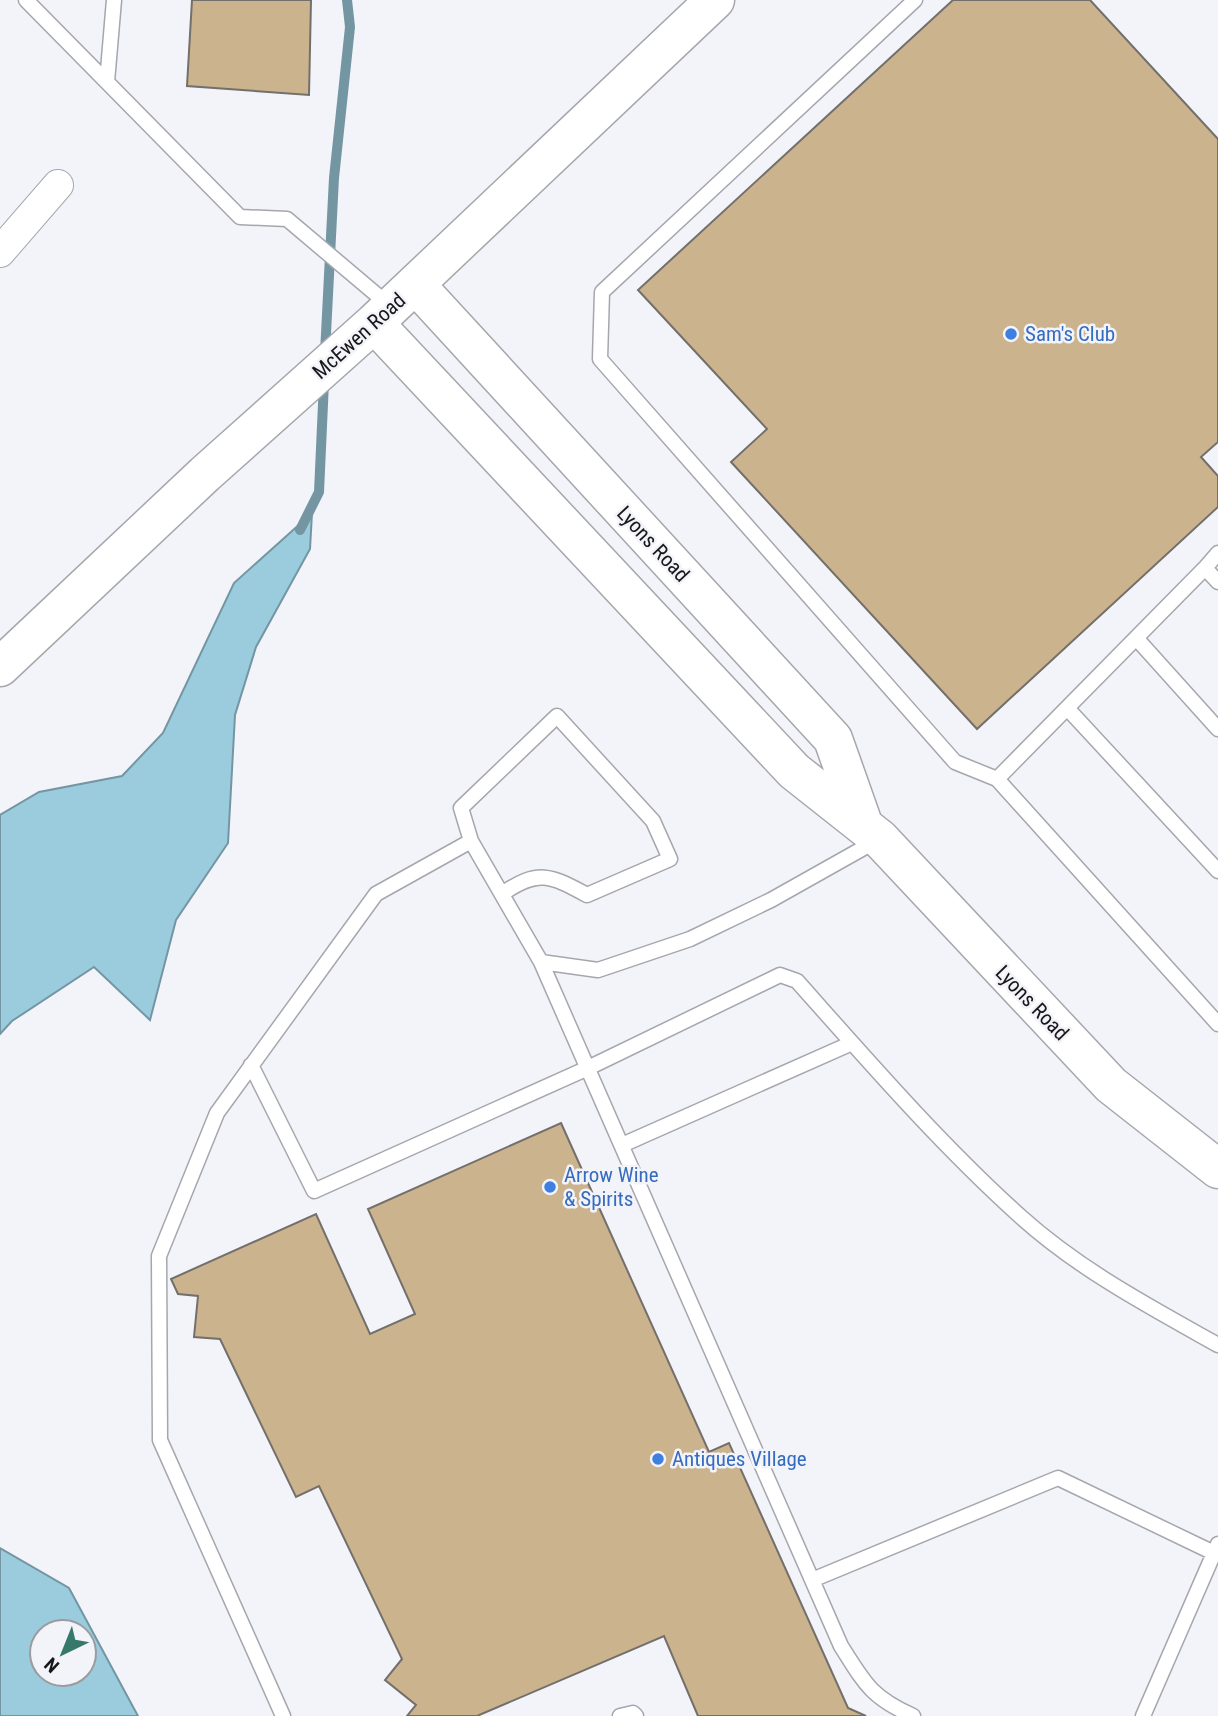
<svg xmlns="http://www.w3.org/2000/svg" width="1218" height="1716" viewBox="0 0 1218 1716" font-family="'Roboto Condensed',sans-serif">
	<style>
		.water { fill: #9accdd; stroke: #7396a2; stroke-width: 2; fill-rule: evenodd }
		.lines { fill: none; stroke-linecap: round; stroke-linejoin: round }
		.stream { stroke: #7396a2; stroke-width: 10 }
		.building { fill: #cbb38e; stroke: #736f6b; stroke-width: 2 }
		.lane-casing { stroke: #a6a7ad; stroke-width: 17 }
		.street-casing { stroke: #a6a7ad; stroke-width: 32 }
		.secondary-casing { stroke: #a6a7ad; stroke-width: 41 }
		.lane { stroke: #fff; stroke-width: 14 }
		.street { stroke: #fff; stroke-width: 30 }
		.secondary { stroke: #fff; stroke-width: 38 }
		.shop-dot { fill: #3f7fe0; stroke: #f3f3fa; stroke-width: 2.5 }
		.labels { text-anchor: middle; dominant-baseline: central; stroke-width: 5; stroke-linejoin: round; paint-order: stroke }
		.shop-label { font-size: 21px; fill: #366cbe; stroke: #f3f3fa; text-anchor: start }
		.street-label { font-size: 21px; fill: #18181a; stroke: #f3f3fa }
	</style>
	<rect width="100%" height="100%" fill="#f3f3fa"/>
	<path class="water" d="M312 513 310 549 256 647 235 715 228 843 176 920 150 1020 94 967 12 1021 0 1034V815L39 792 122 776 163 733 234 583Z
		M0 1548 69 1588 138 1716H0ZM84 1632V1674H42V1632Z"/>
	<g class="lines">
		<path class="stream" d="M325 353 334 178 350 27 347 0
			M300 530 319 492 324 382"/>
	</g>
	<path class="building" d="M192 0H311L309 95 187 86Z
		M953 0H1090L1218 139V442L1201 457 1218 476V507L977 729 731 462 767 429 638 290Z
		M561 1123 709 1452 729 1443 848 1708 866 1716H698L664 1636 477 1716H407L416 1705 385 1680 402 1659 319 1486 296 1497 220 1339 194 1337 198 1296 178 1294 171 1279 316 1214 370 1334 415 1314 368 1209Z"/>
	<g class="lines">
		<g class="lane-casing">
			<path id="lane" d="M26 0 240 217 287 219 390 306
				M915 0 602 292 600 359 955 762 997 779 1218 1024
				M107 82 114 0
				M1218 553 1205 568 1218 582
				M1137 639 1218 729
				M1067 708 1218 871
				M997 779 1205 568
				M471 841 461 808 557 716 653 821 670 859 587 895C550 875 538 869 502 894
				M541 962 841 1646C865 1684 871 1697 913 1716
				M251 1065 314 1191 588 1068 780 975 797 981C869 1062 941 1145 1021 1217 1080 1270 1150 1307 1218 1345
				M622 1145 852 1043
				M812 1580 1058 1478 1214 1553 1218 1544
				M283 1716 160 1440 159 1256 217 1113 376 894 471 841 541 962 598 970 690 939 771 900 876 841
				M620 1716 633 1713 636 1716
				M1143 1716 1214 1553 1218 1555"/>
		</g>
		<g class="street-casing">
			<path id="street" d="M0 252 58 185"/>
		</g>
		<g class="secondary-casing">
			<path id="secondary" d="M415 284 833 739 862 821
				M374 323 794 771 880 839 1111 1085 1218 1169
				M0 667 205 474 374 323 715 0"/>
		</g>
		<use href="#lane" class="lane"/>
		<use href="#street" class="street"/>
		<use href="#secondary" class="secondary"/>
	</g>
	<g class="shop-dot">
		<circle cx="1011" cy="334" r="7"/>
		<circle cx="550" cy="1187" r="7"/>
		<circle cx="658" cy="1459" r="7"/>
	</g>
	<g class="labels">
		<g class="shop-label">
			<text x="1025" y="334">Sam's Club</text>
			<text x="564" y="1175">Arrow Wine<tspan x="564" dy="24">&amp; Spirits</tspan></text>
			<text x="672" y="1459">Antiques Village</text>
		</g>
		<g class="street-label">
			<text transform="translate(359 336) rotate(-42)">McEwen Road</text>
			<text transform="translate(653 544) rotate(47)">Lyons Road</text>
			<text transform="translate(1032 1003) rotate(46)">Lyons Road</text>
		</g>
	</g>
	<g transform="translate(63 1653) rotate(223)"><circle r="33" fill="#f3f3fa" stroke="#9b9ba0" stroke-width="2"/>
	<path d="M0-5L12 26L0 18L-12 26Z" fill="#36796b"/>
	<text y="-10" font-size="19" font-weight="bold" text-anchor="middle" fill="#18181a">N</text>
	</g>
</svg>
